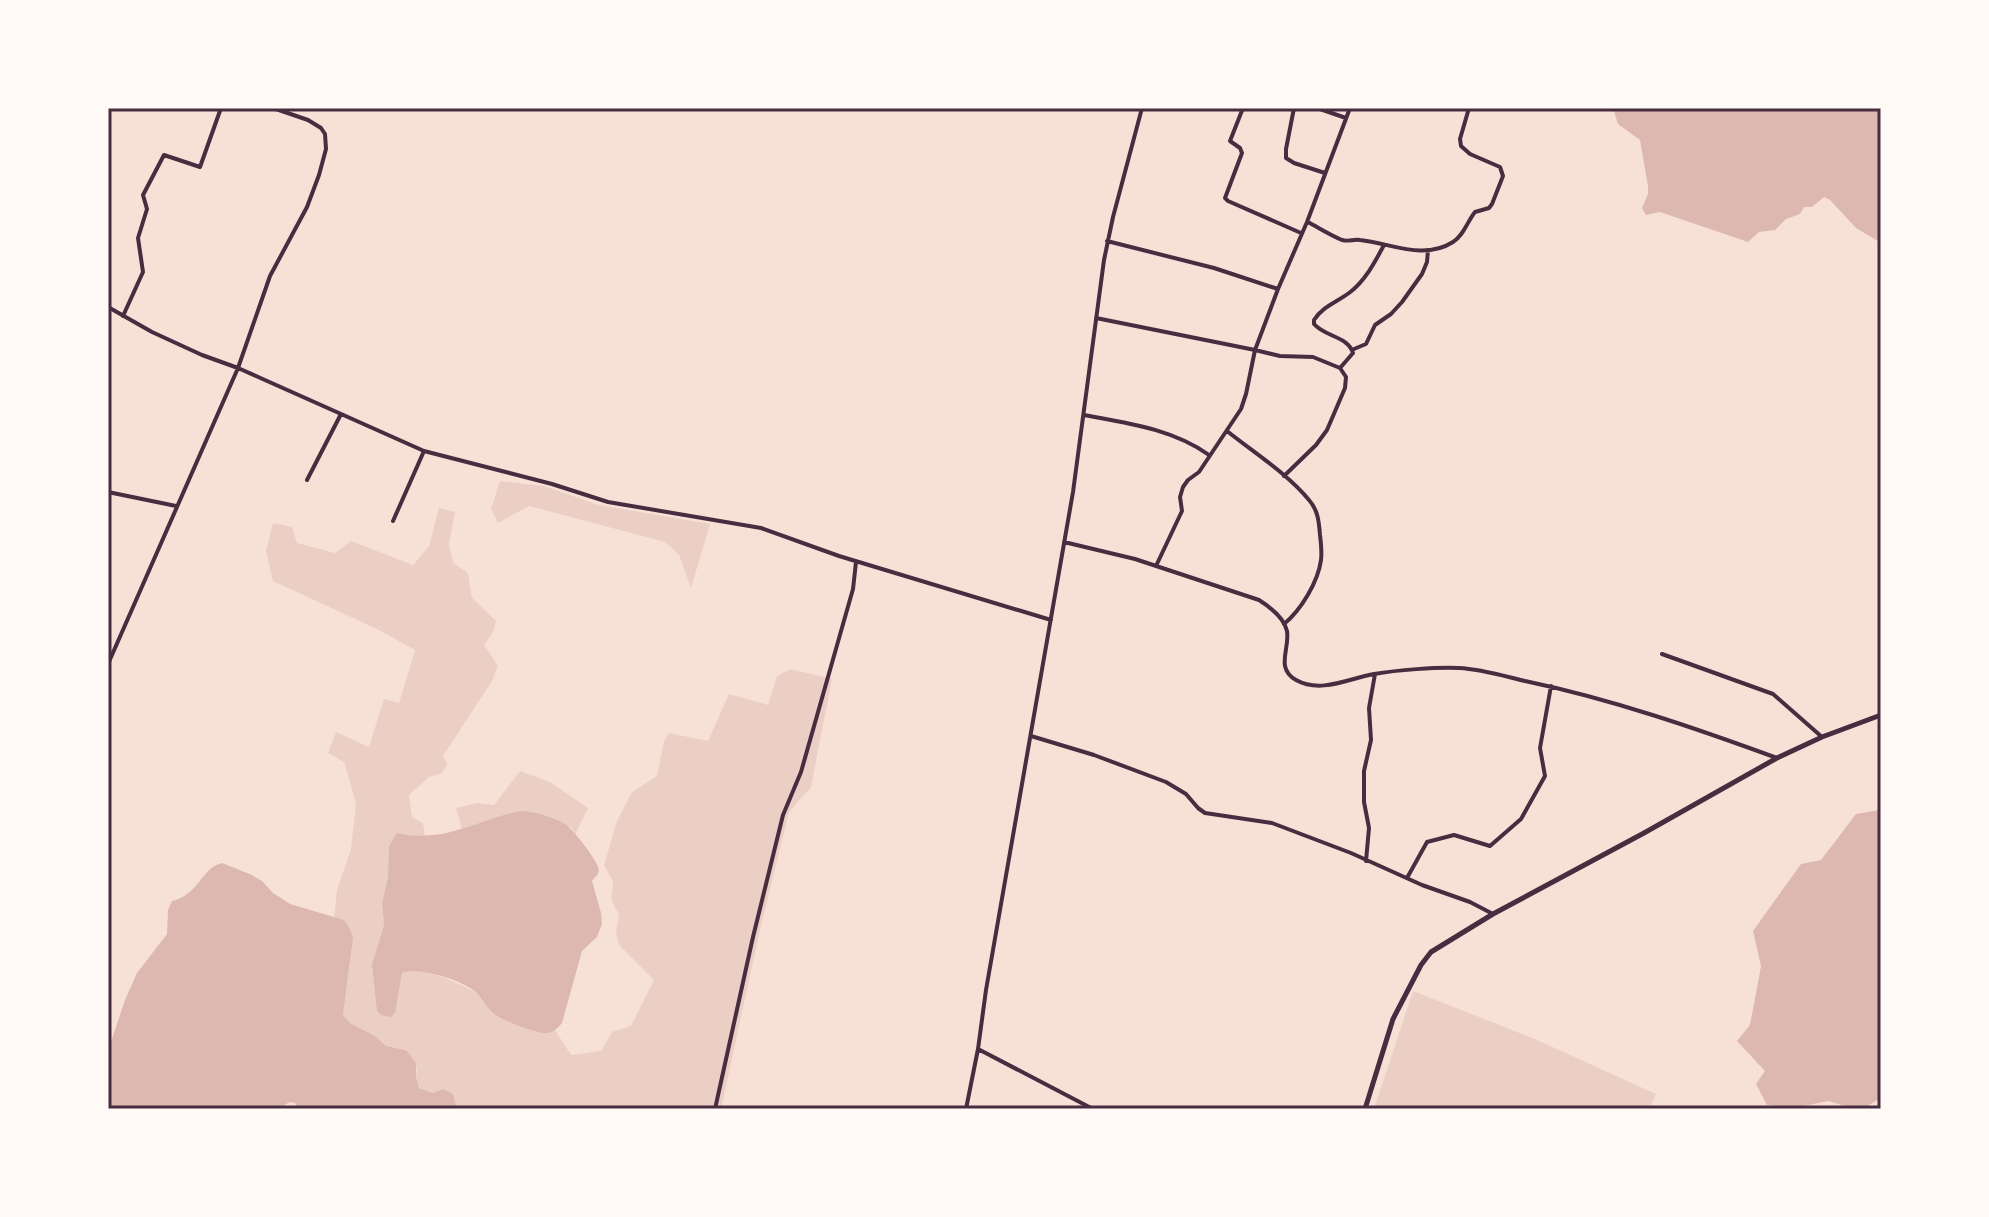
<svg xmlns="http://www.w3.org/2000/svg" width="1989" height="1217" viewBox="0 0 1989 1217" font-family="'Noto Sans',sans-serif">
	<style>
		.green { fill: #ebcfc5 }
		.water { fill: #dcb8b0 }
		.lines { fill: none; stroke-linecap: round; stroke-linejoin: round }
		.minor { stroke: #4a2c40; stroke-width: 4 }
		.tertiary { stroke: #4a2c40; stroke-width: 5 }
		.neatline { fill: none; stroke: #4a2c40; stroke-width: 3 }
	</style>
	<rect width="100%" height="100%" fill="#f7e1d7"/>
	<path class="green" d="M500 481 544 486 599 505 710 524 691 588 679 555 665 542 529 506 498 523 491 509Z
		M439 508 455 512 449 544 453 563 468 573 472 598 496 621 493 632 484 645 498 666 492 681 443 756 447 765 442 773 429 777 409 795 412 817 423 823 425 837 397 834 389 846 388 877 382 903 384 925 372 964 399 982 402 973C434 960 516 1016 546 1033L555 1030 571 1055 601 1051 612 1032 631 1026 654 980 619 945 616 931 619 915 611 899 613 882 604 865 617 821 632 792 657 776 664 741 669 733 708 741 729 694 768 705 777 676 790 669 832 679 811 787 789 812 760 930 721 1109H457L452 1094 433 1093 419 1088 416 1078 417 1068 406 1050 386 1046 375 1036 350 1023 343 1015 353 938 344 920 334 917 337 890 351 849 356 803 344 762 328 753 336 732 369 747 384 699 399 703 415 650 377 629 273 581 266 551 273 523 292 527 297 543 335 553 351 541 413 565 429 546Z
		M520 771 550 782 588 808 575 835 571 827 483 823 462 829 456 808 477 803 494 805Z
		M1413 991 1535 1039 1656 1094 1649 1109H1374Z"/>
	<path class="water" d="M1613 108H1881V243L1856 228 1830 200 1824 197 1812 207H1804L1800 214 1786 219 1775 230 1759 232 1748 242 1660 212 1646 215 1642 208 1648 194V186L1640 140 1618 124Z
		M1879 810 1881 811V1098L1862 1109H1855L1828 1101 1794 1108 1767 1105 1756 1084 1765 1071 1737 1041 1750 1025 1761 966 1753 931 1801 864 1821 860 1856 814Z
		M521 811C536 812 553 817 565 824 572 828 600 863 599 871 598 875 594 878 592 881L601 913 602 924 597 937 582 951 562 1023C558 1028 554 1032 547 1033 539 1034 507 1022 499 1017 490 1012 484 1002 478 994 466 981 418 966 402 973L395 1013 391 1017 381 1015 377 1011 372 964 384 925 382 903 388 877 389 846 397 833C444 844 477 820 521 811Z
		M222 863 252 875 262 881 273 893 290 904 344 920 350 929 353 938 343 1015 350 1023 375 1036 386 1046 406 1050 416 1063V1078L419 1088 433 1093 443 1089 453 1094 457 1109H299L295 1103 290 1102 277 1109H108V1051L125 1000 137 973 167 934 168 910 172 901C199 895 201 868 222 863Z"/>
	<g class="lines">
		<path class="minor" d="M1243 108 1230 141 1240 148 1242 153 1225 198 1228 201 1301 233
			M1294 108 1286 149V158L1294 163 1325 173
			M1317 108 1346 118
			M1308 222C1319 228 1330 235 1342 240 1349 242 1353 239 1360 240 1391 243 1423 261 1453 242 1464 235 1467 222 1475 212L1489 208 1492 204 1503 176 1500 167 1470 154 1461 146 1460 139 1469 108
			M1107 241 1214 268 1278 289
			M108 307 152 332 202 355 238 368 424 451 552 484 608 502 761 528 839 556 1051 620
			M123 316 143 272 138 238 147 209 143 195 164 155 200 167 221 108
			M1096 318 1255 350 1278 289 1307 222 1350 108
			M1354 349 1366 344 1375 325 1391 314 1402 302 1422 274 1427 262 1428 250
			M1340 368 1353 353C1348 336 1325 337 1314 324V320C1323 306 1337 302 1349 293 1365 281 1375 262 1384 245
			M1084 415C1127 423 1173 429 1209 455
			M1227 431C1253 452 1288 474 1309 500 1318 510 1319 522 1320 535 1321 543 1322 552 1321 560 1318 582 1301 610 1284 624
			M307 480 341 414
			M108 492 176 506
			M393 521 424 451
			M1064 542 1135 559 1259 600C1270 607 1284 617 1287 631 1290 649 1275 668 1296 680 1321 694 1350 678 1374 674 1397 670 1436 667 1459 668 1481 669 1504 676 1525 681 1611 699 1695 728 1777 758
			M1156 566 1182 511 1180 497 1183 487 1188 480 1199 472 1241 409 1246 394 1255 350 1280 356 1313 357 1340 368 1346 377 1345 388 1327 430 1316 445 1284 476
			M1662 654 1773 694 1822 737
			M108 664 238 368 270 276 307 207 319 175 326 149 325 134 321 128 308 120 273 108
			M1031 736 1094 755 1166 782 1186 794 1198 808 1205 813 1272 823 1351 853 1422 885 1470 902 1493 914
			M1366 861 1369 828 1364 802V771L1371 740 1369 708 1375 674
			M1407 878 1427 842 1454 835 1490 846 1521 819 1545 776 1540 748 1551 686
			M978 1049 1093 1109
			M715 1109 753 937 783 815 801 772 853 589 856 562
			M966 1109 978 1049 986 990 1073 492 1104 260 1113 217 1142 108"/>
		<path class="tertiary" d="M1365 1109 1393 1019 1421 965 1431 952 1493 914 1644 833 1777 758 1822 737 1881 715"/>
	</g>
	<rect width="1989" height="1217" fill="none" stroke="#fffaf5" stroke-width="220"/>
	<rect x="110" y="110" width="1769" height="997" class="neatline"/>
</svg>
